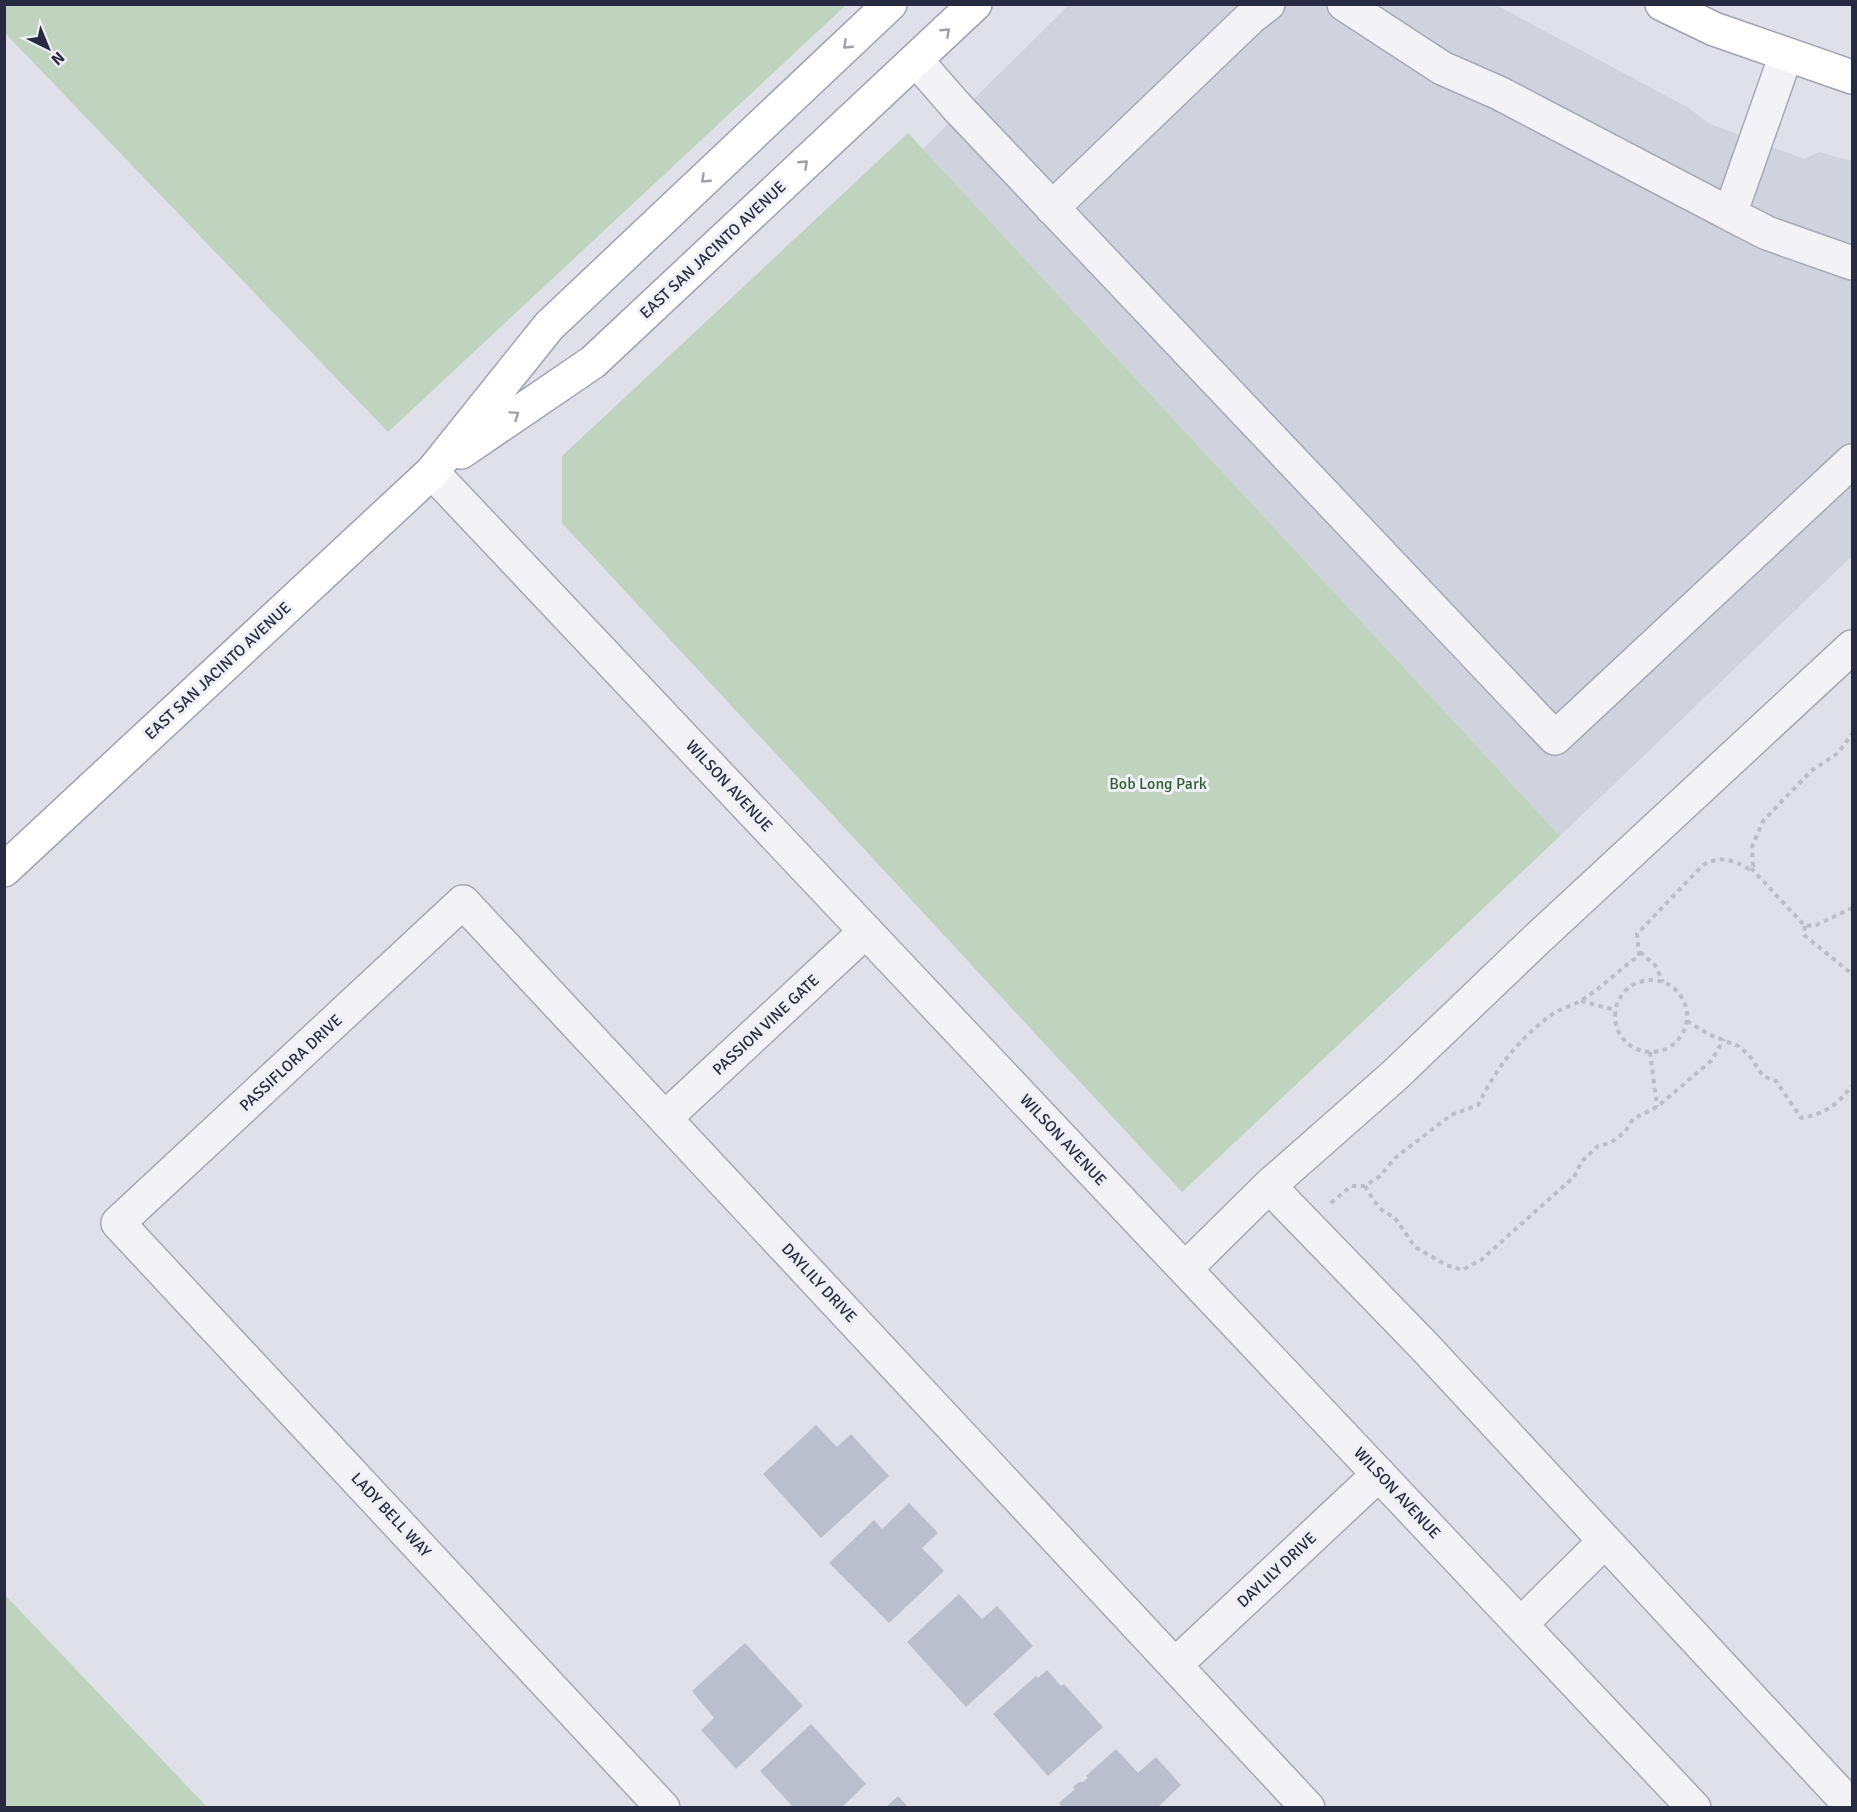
<svg xmlns="http://www.w3.org/2000/svg" width="1857" height="1812" viewBox="0 0 1857 1812" font-family="Signika,sans-serif">
	<style>
		.built { fill: #d0d2de }
		.green { fill: #bfd3bf }
		.building { fill: #bbbecc }
		.lines { fill: none; stroke-linecap: round; stroke-linejoin: round }
		.minor-casing { stroke: #a8a9b7; stroke-width: 36 }
		.major-casing { stroke: #9da1b5; stroke-width: 36 }
		.path { stroke: #bdbec8; stroke-width: 4; stroke-dasharray: 4.5 4.5; stroke-linecap: butt }
		.minor { stroke: #f2f2f7; stroke-width: 33 }
		.major { stroke: #fff; stroke-width: 33 }
		.oneway { stroke: #9e9faa }
		.labels { text-anchor: middle; dominant-baseline: central; stroke-width: 6; stroke-linejoin: round; paint-order: stroke }
		.street-label { font-size: 16px; fill: #272a41; stroke: #eef0f6 }
		.park-label { font-size: 16px; fill: #335d35; stroke: #eef0f6 }
	</style>
	<rect width="100%" height="100%" fill="#dfe0e9"/>
	<path class="built" d="M1494 4 1689 108 1710 124 1804 159 1819 152 1852 161V556L1560 836 923 149 1069 5Z"/>
	<path class="green" d="M5 4H846V5L388 432 5 33Z
		M908 133 1560 836 1182 1192 562 523V456Z
		M5 1595 207 1807H5Z"/>
	<path class="building" d="M816 1425 837 1447 851 1434 889 1476 821 1538 763 1474Z
		M909 1503 938 1533 922 1548 944 1571 889 1623 829 1563 874 1520 882 1529Z
		M959 1594 982 1619 997 1606 1033 1646 966 1707 907 1642Z
		M745 1643 803 1706 736 1769 701 1730 714 1718 692 1691Z
		M1047 1670 1061 1686 1064 1684 1103 1727 1048 1776 993 1714 1036 1676 1038 1678Z
		M811 1724 866 1784 841 1808H794L760 1771Z
		M1116 1749 1138 1773 1156 1757 1181 1785 1157 1808H1063L1059 1803 1075 1789 1073 1787 1079 1782H1083L1088 1778 1086 1776Z
		M898 1796 909 1808H885Z"/>
	<g class="lines">
		<g class="minor-casing">
			<path id="minor" d="M1344 4 1442 68 1499 93 1730 214
				M1786 55 1730 214 1767 233 1852 263
				M916 60 957 107 1555 738 1852 461
				M1052 208 1250 18 1268 4
				M432 472 1694 1808
				M665 1118 866 931
				M1269 1186 1425 1347 1605 1541
				M1185 1269 1269 1186 1395 1075 1536 940 1852 647
				M1521 1624 1605 1541 1852 1807
				M1175 1665 1379 1474
				M663 1808 118 1223 463 902 1308 1808"/>
		</g>
		<g class="major-casing">
			<path id="major" d="M1662 4 1714 29 1852 77
				M461 452 593 362 975 4
				M4 870 432 472 549 326 890 4"/>
		</g>
		<path class="path" d="M1751 868 1805 926 1816 925 1852 908
			M1805 926 1804 935 1852 974
			M1640 952 1655 965 1663 982
			M1615 1016a36 36 0 1 1 72 0a36 36 0 1 1-72 0Z
			M1581 1001 1615 1010
			M1687 1021 1708 1034 1738 1046 1749 1055 1763 1076 1776 1081 1801 1118C1825 1114 1837 1105 1852 1086
			M1650 1052 1657 1107
			M1365 1186 1374 1201 1382 1210 1395 1218 1415 1247 1446 1265 1462 1270 1481 1260 1574 1177 1582 1161 1598 1146 1610 1143 1625 1132 1633 1119 1657 1107 1711 1061 1724 1039
			M1331 1203 1351 1186H1365L1380 1176 1395 1158 1451 1115 1478 1105C1497 1067 1519 1038 1554 1013 1562 1008 1572 1006 1580 1001 1601 989 1618 970 1639 956L1637 934 1703 865C1720 855 1733 860 1749 869L1753 866 1752 847 1763 821 1811 771 1838 753 1852 734"/>
		<use href="#minor" class="minor"/>
		<use href="#major" class="major"/>
	</g>
	<defs><path id="oneway-chevron" d="M-2-3.5L2.5 0L-2 3.5" fill="none" stroke-width="1.6" stroke-linecap="round" stroke-linejoin="round" transform="scale(1.5)"/></defs>
	<g class="oneway">
		<use href="#oneway-chevron" transform="translate(946 32) rotate(-43)"/>
		<use href="#oneway-chevron" transform="translate(847 45) rotate(137)"/>
		<use href="#oneway-chevron" transform="translate(804 164) rotate(-43)"/>
		<use href="#oneway-chevron" transform="translate(705 179) rotate(137)"/>
		<use href="#oneway-chevron" transform="translate(515 415) rotate(-34)"/>
	</g>
	<g class="labels">
		<g class="street-label">
			<text transform="translate(713 250) rotate(-43)">EAST SAN JACINTO AVENUE</text>
			<text transform="translate(218 671) rotate(-43)">EAST SAN JACINTO AVENUE</text>
			<text transform="translate(729 786) rotate(47)">WILSON AVENUE</text>
			<text transform="translate(766 1025) rotate(-43)">PASSION VINE GATE</text>
			<text transform="translate(291 1063) rotate(-43)">PASSIFLORA DRIVE</text>
			<text transform="translate(1063 1140) rotate(47)">WILSON AVENUE</text>
			<text transform="translate(819 1283) rotate(47)">DAYLILY DRIVE</text>
			<text transform="translate(1397 1493) rotate(47)">WILSON AVENUE</text>
			<text transform="translate(391 1515) rotate(47)">LADY BELL WAY</text>
			<text transform="translate(1277 1570) rotate(-43)">DAYLILY DRIVE</text>
		</g>
		<g class="park-label">
			<text x="1158" y="784">Bob Long Park</text>
		</g>
	</g>
	<rect width="1857" height="1812" fill="none" stroke="#272a41" stroke-width="12"/>
	<g transform="translate(48 48) rotate(137)" stroke="#eef0f6" stroke-width="4.5" paint-order="stroke">
	<path d="M0-4.5L10 22L0 15L-10 22Z" fill="#272a41"/>
	<text y="-9" font-size="16" font-weight="bold" text-anchor="middle" fill="#272a41">N</text>
	</g>
</svg>
